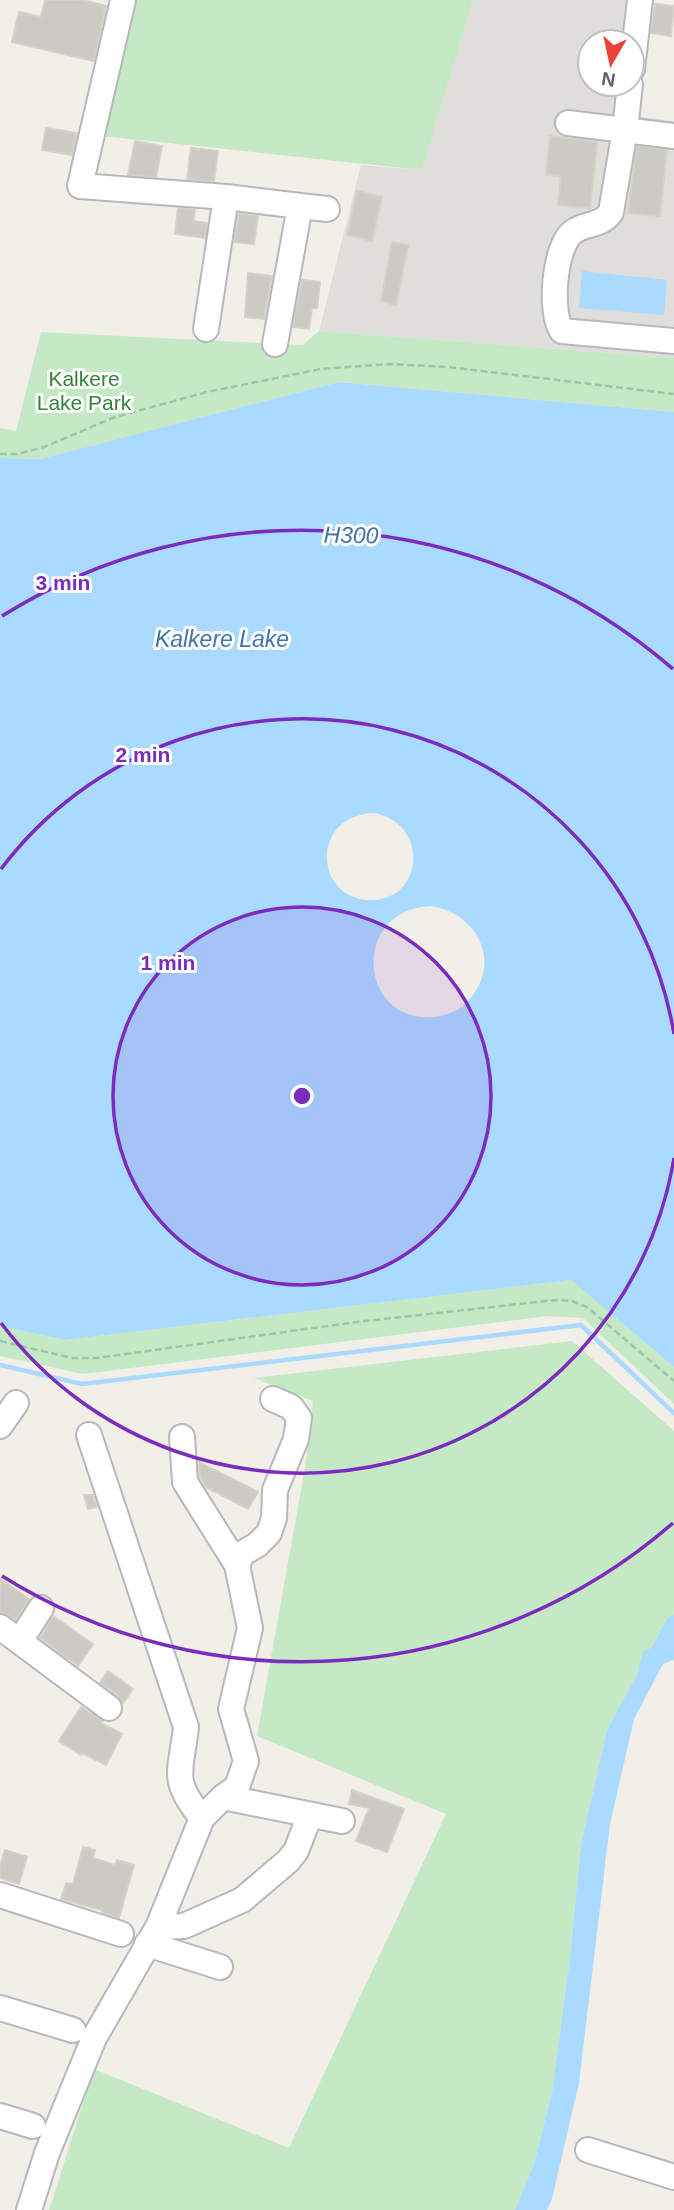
<svg xmlns="http://www.w3.org/2000/svg" width="674" height="2210" viewBox="0 0 674 2210" font-family="Helvetica,sans-serif">
	<style>
		.industrial { fill: #e0deda }
		.green { fill: #c5e8c5 }
		.water { fill: #aadaff; fill-rule: evenodd }
		.lines { fill: none; stroke-linecap: round; stroke-linejoin: round }
		.stream { stroke: #aadaff; stroke-width: 4.5 }
		.building { fill: #cccac5; stroke: #d6d1c6; stroke-width: 2 }
		.minor-casing { stroke: #b5b8bc; stroke-width: 28 }
		.path { stroke: #9cc7a9; stroke-width: 2.5; stroke-dasharray: 7 3.5; stroke-linecap: butt }
		.minor { stroke: #fff; stroke-width: 24 }
		.ring { fill: none; stroke: #7b2cbf; stroke-width: 3.5 }
		.labels { text-anchor: middle; dominant-baseline: central; stroke-width: 6; stroke-linejoin: round; paint-order: stroke }
		.park-label { font-size: 21px; fill: #348238; stroke: #fff }
		.water-label { font-size: 23px; font-style: italic; fill: #4174aa; stroke: #fff }
		.centre { fill: #7b2cbf; stroke: #fff; stroke-width: 3.5 }
		.ring-label { font-size: 21px; text-anchor: middle; font-weight: bold; fill: #7b2cbf; stroke: #fff; stroke-width: 6; stroke-linejoin: round; paint-order: stroke }
	</style>
	<rect width="100%" height="100%" fill="#f1efe8"/>
	<path class="industrial" d="M473 0H632L627 42H590V84H622L619 114 674 121V358L319 331 361 165 422 170Z"/>
	<path class="green" d="M133 0H473L422 170 102 136Z
		M319 331 674 358V412L339 382 40 459 0 458V428L16 431 41 332 303 345Z
		M571 1280 674 1367V1404L583 1318 548 1316 83 1374 0 1356V1326L65 1340Z
		M572 1341 674 1431V1615L668 1617 607 1730 581 1844 570 1957 552 2092 534 2164 515 2210H49L94 2069 289 2148 446 1814 257 1736 305 1468 313 1401 254 1378Z"/>
	<path class="water" d="M582 271 667 280 664 315 579 308Z
		M339 382 674 412V1367L571 1280 65 1340 0 1326V458L40 459ZM375 813C431 825 423 903 368 900 313 897 311 814 375 813ZM432 906C477 914 502 961 470 999 461 1010 447 1016 433 1017 358 1023 350 909 432 906Z
		M674 1615V1660L663 1664 634 1719 610 1824 579 2083 552 2199 547 2210H515L534 2164 552 2092 570 1957 581 1844 607 1730 668 1617Z"/>
	<g class="lines">
		<path class="stream" d="M0 1365 82 1384 581 1325 674 1413
			M641 1669 645 1653 652 1650"/>
	</g>
	<path class="building" d="M45 0H82L106 6 94 61 12 42 19 12 41 17Z
		M655 4 674 6 671 36 651 33Z
		M46 128 77 133 72 155 42 150Z
		M550 136 597 142 590 208 558 205 561 176 546 175Z
		M135 141 162 146 156 177 128 175Z
		M637 146 667 150 660 216 628 213Z
		M191 148 218 151 214 181 187 179Z
		M357 191 382 197 372 241 347 235Z
		M178 208 195 210 193 221 207 223 205 238 175 234Z
		M239 214 258 216 254 244 234 242Z
		M392 242 408 245 396 305 381 301Z
		M248 273 272 276 264 319 245 317Z
		M302 280 320 282 317 308H312L309 329 293 327Z
		M199 1462 258 1492 248 1509 206 1487 200 1477Z
		M84 1495H93L97 1507 88 1509Z
		M0 1579 29 1599 16 1620 8 1615 0 1612Z
		M53 1616 93 1644 78 1666 40 1638Z
		M108 1671 133 1689 123 1703 118 1696 100 1683Z
		M81 1707 103 1721 101 1723 122 1734 106 1765 82 1753 81 1755 59 1741Z
		M352 1790 404 1809 387 1852 356 1841 369 1808 349 1804Z
		M83 1847 95 1850 93 1858 115 1865 117 1860 134 1865 119 1918 102 1912V1910L61 1899 66 1883 73 1884Z
		M5 1850 27 1857 19 1884 0 1878V1866Z"/>
	<g class="lines">
		<g class="minor-casing">
			<path id="minor" d="M123 0 80 186 226 197 300 206 275 344
				M632 69 640 0
				M630 84 625 130 611 212C601 227 586 222 573 232 554 246 549 313 562 331L674 341
				M568 123 674 136
				M300 206 327 209
				M206 329 226 197
				M0 1426 16 1403
				M89 1435 186 1727C181 1773 170 1779 202 1818
				M237 1565 243 1553 257 1545 269 1533 274 1518 275 1490 296 1439 299 1418 291 1407 273 1399
				M0 1627 109 1708
				M20 1641 41 1608
				M223 1797 342 1821
				M0 1895 121 1934
				M158 1927 184 1926 242 1900 288 1861 296 1851 310 1815
				M147 1944 220 1967
				M0 2008 73 2030
				M0 2116 33 2126
				M588 2150 674 2177
				M29 2210 47 2153 94 2038 158 1927 202 1818 223 1797 237 1787 246 1761 231 1709 250 1628 237 1565 185 1482 182 1437"/>
		</g>
		<path class="path" d="M0 454H17L44 447 115 417 207 392 321 369 390 364 448 367 674 394
			M0 1341 72 1358H97L357 1322 555 1300 572 1301 587 1307 674 1381"/>
		<use href="#minor" class="minor"/>
	</g>
	<circle cx="302" cy="1096" r="189" fill="#7b2cbf" fill-opacity=".12"/>
	<g class="ring">
		<circle cx="302" cy="1096" r="189"/>
		<path d="M674 1158A377 377 0 0 1 1 1323M1 869A377 377 0 0 1 674 1034"/>
		<path d="M673 1523A566 566 0 0 1 2 1576M2 616A566 566 0 0 1 673 669"/>
	</g>
	<g class="labels">
		<g class="park-label">
			<text x="84" y="378">Kalkere<tspan x="84" dy="24">Lake Park</tspan></text>
		</g>
		<g class="water-label">
			<text transform="translate(351 535) rotate(1)">H300</text>
			<text x="222" y="639">Kalkere Lake</text>
		</g>
	</g>
	<circle cx="302" cy="1096" r="10" class="centre"/>
	<g class="ring-label">
		<text x="63" y="590">3 min</text>
		<text x="143" y="762">2 min</text>
		<text x="168" y="970">1 min</text>
	</g>
	<g transform="translate(611 63) rotate(189)"><circle r="33" fill="#ffffff" stroke="#bfc1c3" stroke-width="2"/>
	<path d="M0-5L12 26L0 18L-12 26Z" fill="#ea4335"/>
	<text y="-10" font-size="19" font-weight="bold" text-anchor="middle" fill="#5f6368">N</text>
	</g>
</svg>
